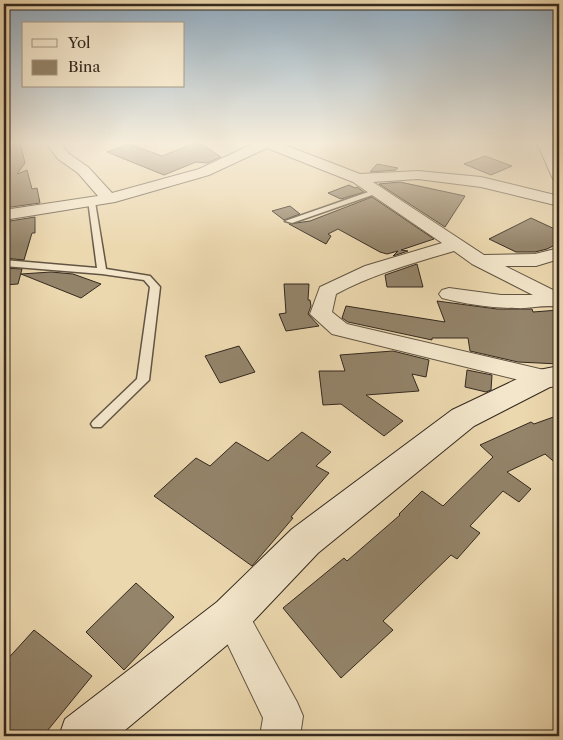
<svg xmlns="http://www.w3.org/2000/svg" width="563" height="740" viewBox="0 0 563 740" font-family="'Libre Caslon Text',serif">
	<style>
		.building { fill: #94846a; stroke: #34291f }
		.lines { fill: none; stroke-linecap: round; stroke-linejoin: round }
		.lane-casing { stroke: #625543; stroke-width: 3 }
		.street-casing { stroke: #625543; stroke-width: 2 }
		.secondary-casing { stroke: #34291f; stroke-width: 2 }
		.lane { fill: #f3e6cb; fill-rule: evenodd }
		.street { fill: #f3e6cb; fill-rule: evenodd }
		.secondary { fill: #f3e6cb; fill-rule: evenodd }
	</style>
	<rect width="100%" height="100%" fill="#ecd8af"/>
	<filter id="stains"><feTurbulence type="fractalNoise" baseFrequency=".004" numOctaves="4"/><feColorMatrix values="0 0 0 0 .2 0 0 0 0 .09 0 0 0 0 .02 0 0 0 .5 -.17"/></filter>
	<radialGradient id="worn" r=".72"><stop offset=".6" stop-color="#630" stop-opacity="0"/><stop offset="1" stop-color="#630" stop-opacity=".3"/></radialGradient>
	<path class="building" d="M16 142H20L25 163 17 174 27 170 32 189 37 188 40 203 4 208V149H11Z
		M198 142 221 157 207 163 196 162 164 175 107 152 129 144 162 156Z
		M485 156 512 166 491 175 464 164Z
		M377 164 398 168 396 170 370 172Z
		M400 182 465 196 445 227 379 184Z
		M349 185 355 188 357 187 364 192 341 199 328 193Z
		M372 197 434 239 401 250 408 251 393 256 398 251 387 254 380 252 338 229 328 234 331 236 326 244 289 224 310 221Z
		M290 206 300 214 284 220 272 211Z
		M35 217V233H32L24 260 4 258V222Z
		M531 218 559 231V243L547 249 535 252H516L489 239Z
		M417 264 423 287H387L385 275Z
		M4 268 22 269 18 284 4 285Z
		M51 272 73 274 101 284 81 298 21 274Z
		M284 284H309L308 300H310L311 306 308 314 319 326 286 331 279 314 286 313Z
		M437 301 497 309H532L533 312 559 310V364L518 362 470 351 468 338H432V340L348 322 342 318 346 306 445 322Z
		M239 346 255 372 220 383 205 356Z
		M393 351 429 360 426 377 412 374 419 391 366 395 403 421 384 436 341 404 323 405 319 371H345L340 355Z
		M467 370 492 375 491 390 486 392 465 387Z
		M559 415V466L545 454 507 472 531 489 519 502 503 491 470 526 480 533 457 559 451 555 383 621 393 630 341 678 283 608 344 558 347 561 400 515 399 514 422 491 443 506 493 457 480 445 531 422 534 424Z
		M302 432 331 452 316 466 329 473 291 517 293 518 252 566 154 496 196 458 210 466 236 442 268 461Z
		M136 583 174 617 124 670 86 632Z
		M34 630 92 676 43 736H4V663Z"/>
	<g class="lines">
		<g class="lane-casing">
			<path id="lane" d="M374 190 381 192 292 223 285 221Z
				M88 200 95 202 106 269 150 276 160 287 149 380 101 427H93L91 424 93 421 137 379 150 287 144 280 102 274 4 266V260L97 268Z"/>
		</g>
		<g class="street-casing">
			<path id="street" d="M49 142H59L68 153 88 167 112 193 199 169 257 142H277L360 174 418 171 481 177 559 196V206L481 187 418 179 373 182 484 255 535 254 559 248V259L536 266H505L559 293V307C545 304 531 309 516 308 492 308 465 304 442 298L439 294 442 290 449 288 501 295H533L472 264 454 251C414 263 373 274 336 294L332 312 347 324 544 370 553 372 556 378 553 384 544 386 332 334 310 314 320 287 365 266 442 243 353 182 267 148 209 175 115 202 4 220V210L98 196 78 173 58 159 47 145Z
				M534 142H549C558 154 559 166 559 181L554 180 552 177 539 147Z
				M231 599 243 604 297 702 303 716 300 736H260L263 718 214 616 219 604Z"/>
		</g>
		<g class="secondary-casing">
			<path id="secondary" d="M559 366V386L550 387 474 426 318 553 245 630 118 736H59L65 719 217 602 292 529 452 410 534 371Z"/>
		</g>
		<use href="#lane" class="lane"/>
		<use href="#street" class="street"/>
		<use href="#secondary" class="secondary"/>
	</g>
	<linearGradient id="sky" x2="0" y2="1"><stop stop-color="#90aabe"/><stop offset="0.58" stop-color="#f6eddb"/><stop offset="1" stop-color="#f6eddb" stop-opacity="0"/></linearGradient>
	<rect width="563" height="246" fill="url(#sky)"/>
	<rect width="563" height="740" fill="none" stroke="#ecd8af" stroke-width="20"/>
	<rect x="5" y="5" width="553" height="730" fill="none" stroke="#34291f" stroke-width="2.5"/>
	<rect x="10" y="10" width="543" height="720" fill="none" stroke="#34291f"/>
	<rect x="22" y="22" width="162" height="65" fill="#f3e6cb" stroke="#a79a86"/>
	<rect x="32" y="39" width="25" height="8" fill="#f3e6cb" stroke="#a79a86"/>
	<text x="68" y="48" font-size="15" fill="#34291f">Yol</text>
	<rect x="32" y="60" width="25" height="15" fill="#94846a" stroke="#a79a86"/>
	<text x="68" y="72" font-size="15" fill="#34291f">Bina</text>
	<rect width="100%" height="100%" filter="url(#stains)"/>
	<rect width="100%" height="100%" fill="url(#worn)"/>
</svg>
